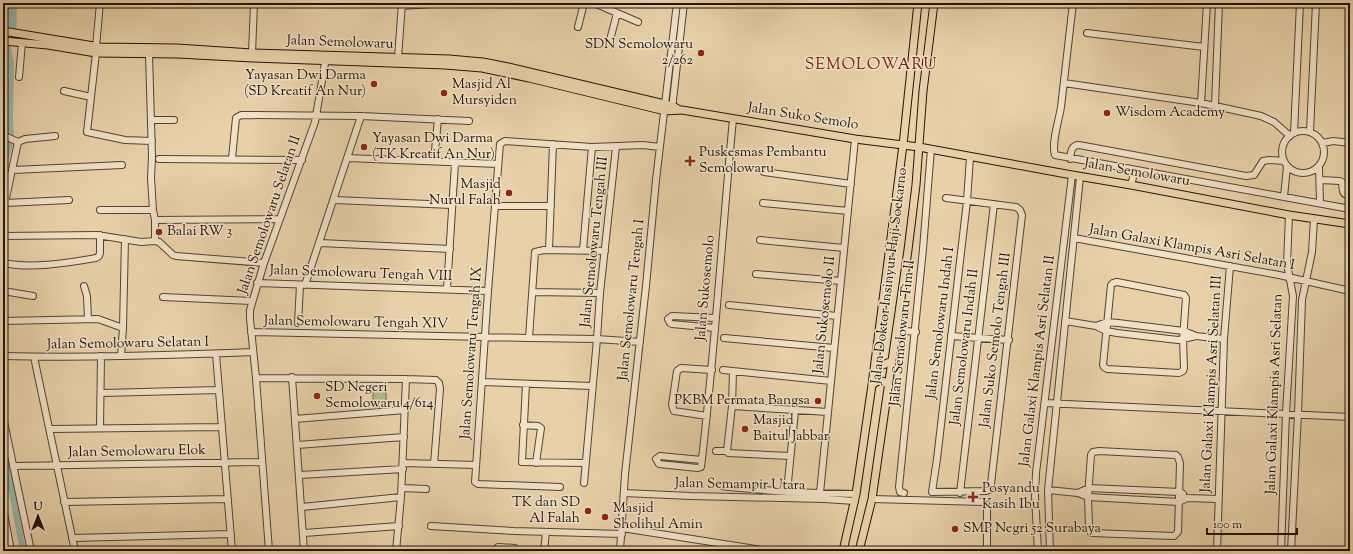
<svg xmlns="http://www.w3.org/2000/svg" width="1353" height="554" viewBox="0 0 1353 554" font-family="'Sorts Mill Goudy',serif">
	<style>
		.green { fill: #b5bc89; stroke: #6b684a }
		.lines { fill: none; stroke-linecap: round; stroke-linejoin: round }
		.canal { stroke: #97b7ad; stroke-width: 6 }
		.river { stroke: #97b7ad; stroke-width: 11 }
		.minor-casing { stroke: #534333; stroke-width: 8 }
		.major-casing { stroke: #21140c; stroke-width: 9 }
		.minor { stroke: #f0e1c7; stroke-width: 6 }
		.major { stroke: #e8d1a9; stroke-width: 7 }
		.poi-dot { fill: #8f2418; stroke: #f0e1c7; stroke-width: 1.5 }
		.labels { text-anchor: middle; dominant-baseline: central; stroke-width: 3; stroke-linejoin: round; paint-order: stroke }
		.street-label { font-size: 14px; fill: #21140c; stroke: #f0e1c7 }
		.poi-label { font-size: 14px; fill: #21140c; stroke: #f0e1c7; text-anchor: start }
		.quarter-label { font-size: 16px; letter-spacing: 1px; fill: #7a1f14; stroke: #f0e1c7 }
	</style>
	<rect width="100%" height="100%" fill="#e8d1a9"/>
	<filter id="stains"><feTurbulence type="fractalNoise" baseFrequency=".005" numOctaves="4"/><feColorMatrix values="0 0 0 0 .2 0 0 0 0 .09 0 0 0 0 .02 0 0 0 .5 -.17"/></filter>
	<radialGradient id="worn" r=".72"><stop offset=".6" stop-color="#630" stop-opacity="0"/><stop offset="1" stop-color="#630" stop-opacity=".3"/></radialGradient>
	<path class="green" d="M373 386H386V407H373Z"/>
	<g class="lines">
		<path class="canal" d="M3 168 11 140 10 120 11 63 8 48
			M3 446 23 551"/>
		<path class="river" d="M11 27V3"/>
		<g class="minor-casing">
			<path id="minor" d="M594 3 638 22
				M1073 3C1069 38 1065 72 1061 107 1059 120 1051 144 1055 155L1350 209
				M402 6 445 3
				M578 27 584 3
				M1087 33 1204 47
				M610 40 617 13
				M96 47 100 3
				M96 53 87 132 125 140 152 141
				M252 53 254 3
				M149 54 152 157 151 178 153 210 155 220V241
				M398 58 402 3
				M19 77 22 43
				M1064 83 1201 103 1243 112 1261 116 1274 122 1290 136
				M64 91 91 97
				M1201 103 1207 3
				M1215 105 1219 3
				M672 109 684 3
				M151 120H174
				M1282 152a21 21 0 1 1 42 0a21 21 0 1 1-42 0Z
				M1310 132 1316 3
				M1294 133 1300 3
				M3 135 18 142
				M1323 143 1333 141 1350 143
				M232 158 236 118 241 115 361 116 469 121
				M347 158 498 164
				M159 159 302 160
				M1070 159C1071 152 1071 145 1079 145L1246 176 1254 175 1263 161 1269 160 1284 161
				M434 161 438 119
				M1319 167 1320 203
				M13 170 122 165
				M764 172 851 184
				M1321 180 1340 181 1342 182C1343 190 1341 194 1350 196
				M1131 185 1135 170
				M1284 197 1287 166
				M946 198 1016 207 1020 210 1022 215 991 484 989 490 986 491 932 492 937 459 967 201 970 157
				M334 200 452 205
				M5 203 69 200
				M763 203 848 211
				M495 206H551
				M100 210H153
				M3 212 18 142 25 139 55 136
				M155 220 280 219
				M3 236 97 235 141 242 155 241 159 242 173 255 176 256 264 263
				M1074 238 1279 275 1350 291
				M760 240 844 248
				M320 243 450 249
				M549 250 553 144
				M583 250 592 147
				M3 263C33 269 66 263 96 258L99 256 100 253V235
				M756 274 841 281
				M1117 282 1184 295 1186 298 1183 339 1184 368 1183 371 1179 373 1107 369 1104 367 1103 365 1111 285 1113 283Z
				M257 283 488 291
				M305 285 361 116
				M84 286 87 296 88 319
				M447 289 455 163
				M3 291 33 296
				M533 292 600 293
				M163 297 252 301
				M729 305 837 316
				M3 321 98 319 123 328 121 356
				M1065 321 1096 326 1106 331 1117 333 1178 340 1183 339 1196 336
				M298 323 300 285
				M1096 326 1107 322 1118 323 1184 331 1196 336 1224 339
				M123 328 125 239
				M715 328 672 324 670 323 668 319 672 316 716 318
				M896 330 916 332
				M251 332 529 338 597 339 640 342
				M951 336 1009 340
				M529 338 535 252 544 250 605 251
				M724 338 834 348
				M216 354 232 551
				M3 356C43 357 82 357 122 356 166 355 209 354 253 352
				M34 357 75 551
				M723 370 831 381
				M733 371 732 406 727 451 728 453 790 456
				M292 377 304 551
				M256 378 406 379 436 380 439 383 440 389 434 464
				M483 382 592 386
				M526 384 522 462 585 463
				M102 393 218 390
				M1045 403 1350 417
				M732 406 828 412
				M707 416 674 411 672 405 677 371 681 368 712 370
				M3 417 31 551
				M295 419 405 410
				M523 425 538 426 541 428 536 463
				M100 428 101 356
				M50 429 221 427
				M297 445 404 437
				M716 451H727
				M1099 451 1176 455 1178 457 1180 463 1178 532 1174 536 1091 533 1089 528 1088 497 1091 455 1093 452Z
				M702 460 660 456 656 459 659 464 698 468 701 467C715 351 722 235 733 119
				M403 463 476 465
				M13 466 262 462
				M300 475 403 469
				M584 483 597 339 600 293 616 147
				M723 486 728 487 787 492 856 494
				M560 487 478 484 475 482 488 291 500 144 505 141 592 147 643 145 660 147
				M402 488 426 489
				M1048 490 1078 493 1088 497 1179 502 1187 498 1218 499
				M787 492 795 411
				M624 493 691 496 824 499 855 501
				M820 493 855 139
				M904 493 900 492 899 487 923 249 931 149
				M960 493 994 204
				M1078 493 1089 488 1180 492 1183 494
				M872 499 984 502 986 504 987 510V551
				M64 502 228 499
				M302 507 401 497
				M3 508 11 551
				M431 526 514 531 622 534
				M622 528 769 551
				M304 533 399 526
				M72 538 231 534
				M620 550 630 551
				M269 551 256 378 250 319V310L264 263 315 122 326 57
				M396 551 401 497 406 379
				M495 551 498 547 515 548 516 551
				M544 551 546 532
				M620 551 625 474 646 286 656 180 677 3
				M1038 551 1035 496 1036 473 1072 175
				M1050 551 1048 490 1080 177
				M1217 551 1224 339 1230 266
				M1281 551 1286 413 1293 296 1287 264 1289 215
				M1291 551 1298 414 1302 300 1312 252 1314 219"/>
		</g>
		<g class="major-casing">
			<path id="major" d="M3 31 100 47 177 48 252 53 449 59 483 62 508 67 673 106 678 109
				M3 41 48 45 96 53 177 54 253 58 445 65 482 68 529 78 665 111 682 110 855 139 919 147 1072 175 1131 185 1289 215 1350 224
				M875 361 883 365 892 361
				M872 385C878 379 885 380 889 386
				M843 551 856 494 872 385 903 145 918 3
				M859 551 872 499 908 250 916 185 923 91 934 3"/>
		</g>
		<use href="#minor" class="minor"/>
		<use href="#major" class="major"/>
	</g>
	<g class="poi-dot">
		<circle cx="701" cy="53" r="4"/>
		<circle cx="374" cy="84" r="4"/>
		<circle cx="444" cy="93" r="4"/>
		<circle cx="1107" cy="113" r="4"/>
		<circle cx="364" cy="147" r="4"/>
		<path d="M688 155h4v4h4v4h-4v4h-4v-4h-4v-4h4z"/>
		<circle cx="509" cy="193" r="4"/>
		<circle cx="159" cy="232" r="4"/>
		<circle cx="317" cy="396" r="4"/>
		<circle cx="818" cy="401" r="4"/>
		<circle cx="745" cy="429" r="4"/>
		<path d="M971 491h4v4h4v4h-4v4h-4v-4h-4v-4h4z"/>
		<circle cx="588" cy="511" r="4"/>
		<circle cx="605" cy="517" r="4"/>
		<circle cx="955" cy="529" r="4"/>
	</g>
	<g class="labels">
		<g class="street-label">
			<text transform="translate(340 43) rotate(2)">Jalan Semolowaru</text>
			<text transform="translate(803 117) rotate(9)">Jalan Suko Semolo</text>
			<text transform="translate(1137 173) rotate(10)">Jalan Semolowaru</text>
			<text transform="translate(270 215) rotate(-71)">Jalan Semolowaru Selatan II</text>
			<text transform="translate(595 242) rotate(-84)">Jalan Semolowaru Tengah III</text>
			<text transform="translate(1192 248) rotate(10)">Jalan Galaxi Klampis Asri Selatan I</text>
			<text transform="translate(361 274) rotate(2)">Jalan Semolowaru Tengah VIII</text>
			<text transform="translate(890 276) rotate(-83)">Jalan Doktor Insinyur Haji Soekarno</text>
			<text transform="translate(706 288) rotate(-85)">Jalan Sukosemolo</text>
			<text transform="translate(632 300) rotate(-84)">Jalan Semolowaru Tengah I</text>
			<text transform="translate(825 315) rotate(-84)">Jalan Sukosemolo II</text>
			<text transform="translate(356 323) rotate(1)">Jalan Semolowaru Tengah XIV</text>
			<text transform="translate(941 323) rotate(-83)">Jalan Semolowaru Indah I</text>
			<text transform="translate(903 333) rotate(-84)">Jalan Semolowaru Tim II</text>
			<text transform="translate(996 340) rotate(-83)">Jalan Suko Semolo Tengah III</text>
			<text transform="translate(128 344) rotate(-1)">Jalan Semolowaru Selatan I</text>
			<text transform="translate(965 347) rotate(-83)">Jalan Semolowaru Indah II</text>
			<text transform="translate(472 353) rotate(-86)">Jalan Semolowaru Tengah IX</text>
			<text transform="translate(1038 361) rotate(-83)">Jalan Galaxi Klampis Asri Selatan II</text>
			<text transform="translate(1212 384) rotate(-87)">Jalan Galaxi Klampis Asri Selatan III</text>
			<text transform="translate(1275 394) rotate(-88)">Jalan Galaxi Klampis Asri Selatan</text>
			<text transform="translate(137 452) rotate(-1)">Jalan Semolowaru Elok</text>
			<text transform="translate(740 485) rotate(1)">Jalan Semampir Utara</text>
		</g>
		<g class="poi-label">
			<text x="693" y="45" text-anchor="end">SDN Semolowaru<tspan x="693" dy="16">2/262</tspan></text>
			<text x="366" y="76" text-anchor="end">Yayasan Dwi Darma<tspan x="366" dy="16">(SD Kreatif An Nur)</tspan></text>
			<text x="452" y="85">Masjid Al<tspan x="452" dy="16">Mursyiden</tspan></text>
			<text x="1115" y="113">Wisdom Academy</text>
			<text x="372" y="139">Yayasan Dwi Darma<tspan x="372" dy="16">(TK Kreatif An Nur)</tspan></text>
			<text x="699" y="153">Puskesmas Pembantu<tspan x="699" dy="16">Semolowaru</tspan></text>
			<text x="501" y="185" text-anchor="end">Masjid<tspan x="501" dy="16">Nurul Falah</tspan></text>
			<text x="167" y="232">Balai RW 3</text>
			<text x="325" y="388">SD Negeri<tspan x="325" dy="16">Semolowaru 4/614</tspan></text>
			<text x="810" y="401" text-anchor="end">PKBM Permata Bangsa</text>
			<text x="753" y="421">Masjid<tspan x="753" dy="16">Baitul Jabbar</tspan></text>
			<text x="982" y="489">Posyandu<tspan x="982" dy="16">Kasih Ibu</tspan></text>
			<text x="580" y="503" text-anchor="end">TK dan SD<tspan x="580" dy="16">Al Falah</tspan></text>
			<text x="613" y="509">Masjid<tspan x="613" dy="16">Sholihul Amin</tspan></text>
			<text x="963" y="529">SMP Negri 52 Surabaya</text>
		</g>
		<g class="quarter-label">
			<text x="871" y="65">SEMOLOWARU</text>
		</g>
	</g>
	<rect width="1353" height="554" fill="none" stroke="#e8d1a9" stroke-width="16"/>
	<rect x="4" y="4" width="1345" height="546" fill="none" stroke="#21140c" stroke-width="2"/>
	<rect x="8" y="8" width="1337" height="538" fill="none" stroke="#21140c"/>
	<g transform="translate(38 516)" stroke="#f0e1c7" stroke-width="3" paint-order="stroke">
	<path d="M0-3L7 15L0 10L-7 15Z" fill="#21140c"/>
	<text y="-6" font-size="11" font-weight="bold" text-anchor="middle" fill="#21140c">U</text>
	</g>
	<path d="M1207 528v6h90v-6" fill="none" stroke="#21140c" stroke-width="2"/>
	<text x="1213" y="528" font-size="12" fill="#21140c" stroke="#f0e1c7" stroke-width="3" paint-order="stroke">100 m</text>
	<rect width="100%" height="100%" filter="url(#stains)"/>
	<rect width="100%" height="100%" fill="url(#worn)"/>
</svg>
